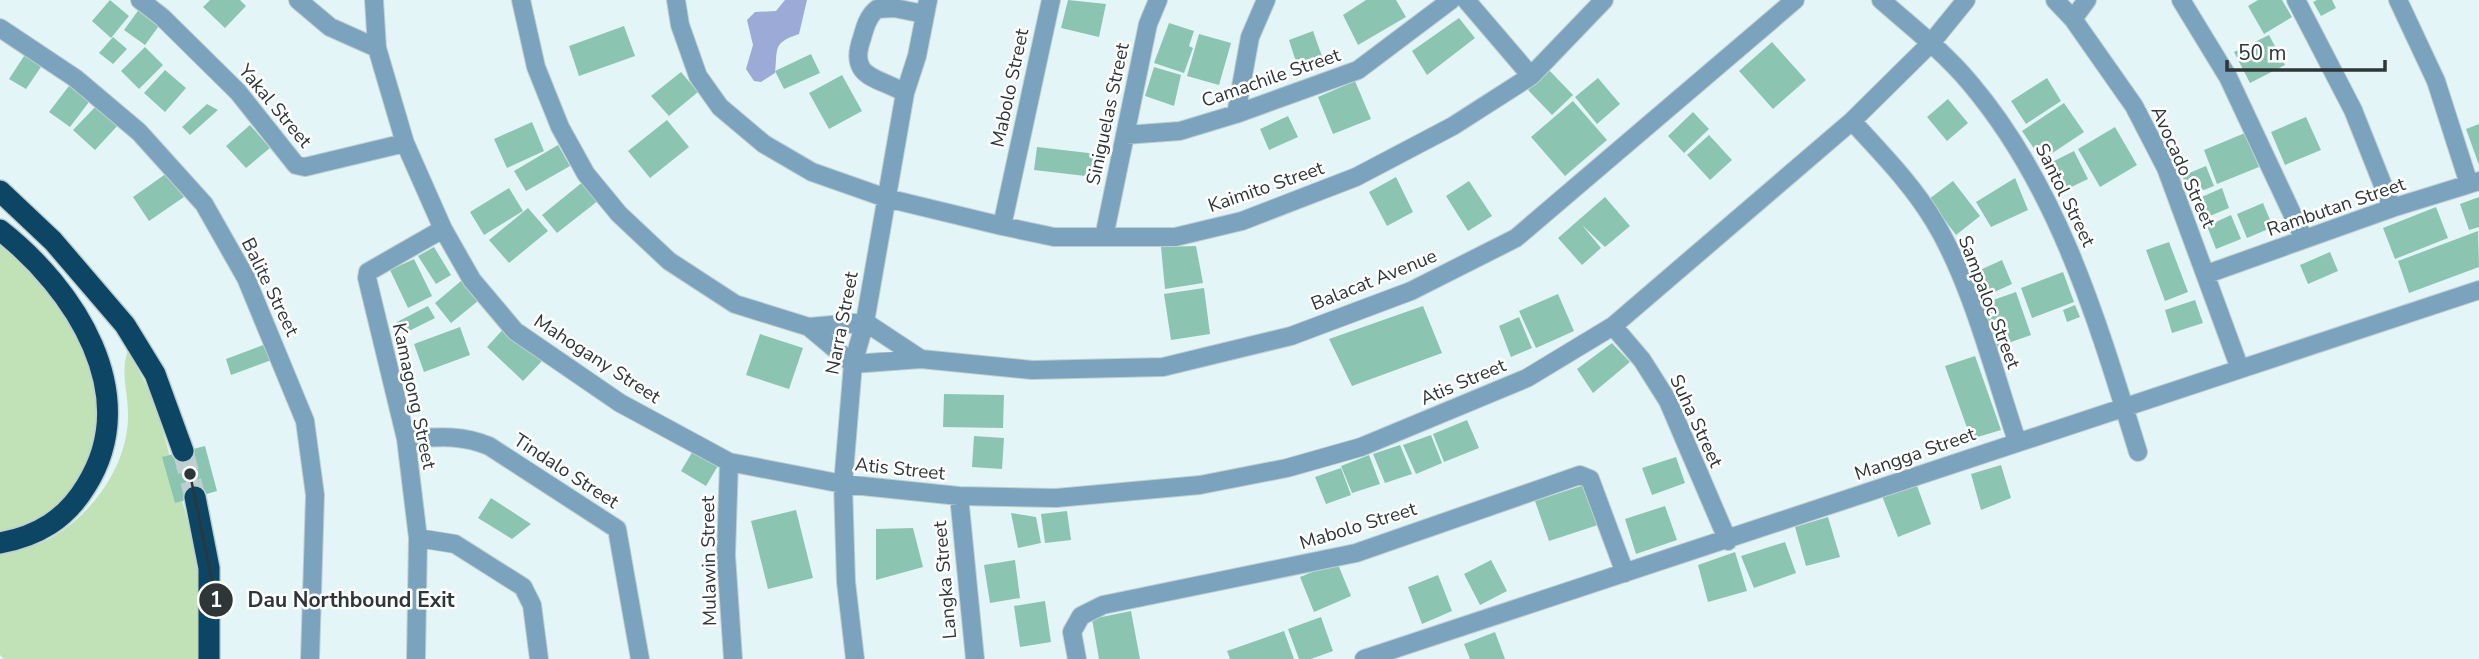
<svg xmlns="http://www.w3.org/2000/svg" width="2479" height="659" viewBox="0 0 2479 659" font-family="'Nunito Sans',sans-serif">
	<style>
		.green { fill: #c1e1b7 }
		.water { fill: #9caad7 }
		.building { fill: #8bc5b1 }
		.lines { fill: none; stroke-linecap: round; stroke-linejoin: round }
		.highway-tunnel { stroke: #bfcfd1; stroke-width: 21; stroke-dasharray: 21 10; stroke-linecap: butt }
		.minor-casing { stroke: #bfcfd1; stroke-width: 20 }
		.highway-casing { stroke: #bfcfd1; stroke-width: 24 }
		.minor { stroke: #7ca3bd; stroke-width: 18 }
		.highway { stroke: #0d4665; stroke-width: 21 }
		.labels { text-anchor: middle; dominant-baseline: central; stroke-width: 5; stroke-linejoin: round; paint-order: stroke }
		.street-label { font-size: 19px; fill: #2f3637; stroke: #fff }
		.leader { fill: none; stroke: #2f3637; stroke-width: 2.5 }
		.callout-dot { fill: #2f3637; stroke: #fff; stroke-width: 2.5 }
		.mark-label { font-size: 21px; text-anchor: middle; font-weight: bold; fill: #fff }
		.callout-label { font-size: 21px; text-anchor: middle; font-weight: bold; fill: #2f3637; stroke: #fff; stroke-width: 5; stroke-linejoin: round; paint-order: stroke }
	</style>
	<rect width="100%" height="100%" fill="#e3f5f7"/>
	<path class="green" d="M0 245C58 292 111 371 94 449 92 459 84 468 79 477 62 509 34 526 0 536Z
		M128 350 155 402 198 559 201 659H4L0 655V553C15 550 33 547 47 540 91 517 129 465 128 414 128 390 120 373 128 350Z"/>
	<path class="water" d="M785 0H807L799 34C772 43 778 48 775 73L761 82 754 81 746 69 753 45 747 20 755 12 776 11Z"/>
	<path class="building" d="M110 0 129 16 111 38 92 21Z
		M210 0H240L246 6 225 28 203 7Z
		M1068 0 1106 4 1099 37 1061 28Z
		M1366 0H1396L1406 17 1358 45 1343 15Z
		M2258 0H2282L2292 17 2264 34 2248 6Z
		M2317 0H2332L2336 8 2321 16 2313 2Z
		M140 8 161 23 145 45 124 30Z
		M1459 18 1475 38 1427 75 1412 51Z
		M1169 23 1194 31 1189 46 1193 48 1184 73 1154 63Z
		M624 26 635 56 579 76 569 46Z
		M1313 31 1324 62 1299 71 1289 40Z
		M1199 34 1231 43 1219 85 1187 76Z
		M2269 35 2285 65 2250 83 2234 52Z
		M113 37 127 49 113 64 99 53Z
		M1772 42 1806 80 1773 109 1739 71Z
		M145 47 163 65 139 89 121 71Z
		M28 50 45 61 26 89 9 79Z
		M811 54 820 73 784 89 775 71Z
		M1154 67 1181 75 1174 106 1145 96Z
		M165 70 186 88 165 112 144 93Z
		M1549 70 1573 95 1552 115 1528 90Z
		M681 72 698 92 669 116 651 96Z
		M842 75 862 111 829 129 809 93Z
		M1598 78 1620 104 1597 124 1575 97Z
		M2047 78 2061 101 2026 124 2011 101Z
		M1355 81 1371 119 1333 134 1318 97Z
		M72 82 92 98 70 127 49 112Z
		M1948 99 1968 123 1947 141 1927 117Z
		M1573 101 1607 140 1565 176 1531 137Z
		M99 103 120 123 95 150 73 130Z
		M2064 103 2084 132 2042 160 2022 131Z
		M207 104 218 110 190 135 182 127Z
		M1693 112 1709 129 1684 153 1668 136Z
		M1288 116 1298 137 1269 150 1260 129Z
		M2306 117 2321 150 2285 165 2271 132Z
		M667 120 689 147 650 178 628 151Z
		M532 122 544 151 507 168 494 139Z
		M2479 124V165L2466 129Z
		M250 125 270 148 246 168 226 146Z
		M2115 127 2137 165 2100 187 2078 149Z
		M2245 133 2259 167 2217 184 2204 150Z
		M1709 135 1732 160 1710 180 1687 155Z
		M558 145 570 166 526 191 514 171Z
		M1037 147 1097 154 1094 177 1034 170Z
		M2074 151 2088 179 2065 190 2052 162Z
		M2206 166 2214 186 2191 195 2182 176Z
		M167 173 184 197 149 221 133 197Z
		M1396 177 1413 212 1387 226 1369 192Z
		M2015 178 2028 210 1991 227 1976 202Z
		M584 181 599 200 557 233 542 215Z
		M1469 181 1492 216 1468 231 1446 196Z
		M1953 181 1980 216 1956 235 1929 199Z
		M509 188 523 211 484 235 470 212Z
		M2222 188 2229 208 2205 218 2197 199Z
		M1605 197 1630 226 1605 247 1582 225 1601 248 1582 265 1558 238Z
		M2479 197V227L2469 230 2460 204Z
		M2263 203 2273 227 2247 238 2237 214Z
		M2436 207 2448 238 2395 259 2383 228Z
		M528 208 548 231 509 263 489 240Z
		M2231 215 2241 239 2216 249 2207 226Z
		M2478 231 2479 267 2409 293 2398 261Z
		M2169 242 2188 292 2165 301 2146 250Z
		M1196 246 1203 283 1165 289 1161 247Z
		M434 247 451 275 436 284 418 256Z
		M2330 252 2338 271 2308 284 2300 265Z
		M414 259 432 296 408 308 390 270Z
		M2002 260 2012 284 1979 299 1969 275Z
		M2063 272 2074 302 2032 318 2021 288Z
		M461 281 478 301 451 323 435 303Z
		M1204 288 1210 334 1171 340 1164 294Z
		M2016 292 2031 335 1994 348 1979 305Z
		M1558 294 1574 331 1536 348 1519 311Z
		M2195 300 2203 323 2172 333 2165 310Z
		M2075 305 2080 317 2067 322 2063 310Z
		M428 306 435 318 403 334 397 322Z
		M1423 306 1442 353 1352 386 1329 339Z
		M1519 317 1532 348 1511 357 1499 326Z
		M506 326 542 361 523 381 487 347Z
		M460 327 470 355 424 372 414 344Z
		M760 334 803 348 789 389 746 375Z
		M271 342 277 358 231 375 226 359Z
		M1612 343 1630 362 1593 393 1577 369Z
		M1975 356 2001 430 1971 439 1945 366Z
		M944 394 1004 395 1003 428 943 427Z
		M1467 420 1479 448 1444 462 1433 434Z
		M1431 435 1442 463 1416 474 1403 445Z
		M974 436 1004 438 1002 469 972 467Z
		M1400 445 1412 474 1385 483 1373 454Z
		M205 446 217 491 175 503 162 457Z
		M694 449 719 464 706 486 681 471Z
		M1369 455 1380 484 1352 493 1341 466Z
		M1676 457 1685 483 1652 495 1642 468Z
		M2001 465 2011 498 1981 510 1971 474Z
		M1341 468 1351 495 1326 504 1315 477Z
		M1916 483 1931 524 1898 537 1882 496Z
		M1587 484 1601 524 1549 541 1535 501Z
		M491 498 531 524 512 539 478 518Z
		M1665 506 1677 540 1636 554 1625 519Z
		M796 510 813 578 768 589 751 521Z
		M1067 511 1071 540 1045 543 1041 514Z
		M1011 513 1036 517 1041 543 1018 548Z
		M1828 517 1840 557 1806 566 1795 527Z
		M913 528 923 567 876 580V529Z
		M1785 542 1796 573 1754 588 1741 556Z
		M1735 552 1747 591 1708 602 1698 565Z
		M1015 560 1020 598 990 603 984 565Z
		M1491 560 1507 591 1480 605 1464 574Z
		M1337 562 1351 596 1314 612 1300 577Z
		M1438 575 1452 611 1422 624 1408 587Z
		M1045 601 1051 642 1020 647 1014 606Z
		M1131 611 1140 659H1099L1092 619Z
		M1321 617 1333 651 1311 659H1299L1288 629Z
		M1284 631 1294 659H1230L1227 651Z
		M1495 632 1505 659H1470L1464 644Z"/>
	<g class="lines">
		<path class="highway-tunnel" d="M183 451 195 497"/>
		<g class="minor-casing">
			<path id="minor" d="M140 0 162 17 238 92 296 165 305 167 405 143
				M298 0 330 27 377 48
				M374 0 377 48 405 143 443 229 472 280 515 331 620 403 729 462 843 484 959 496 1056 498 1200 485 1287 468 1361 447 1527 378 1613 326 1852 121 1931 43 1966 0
				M521 0 536 67 560 127 586 174 619 214 669 261 735 304 809 327 865 322 921 359
				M676 0 680 25 698 76 720 107 764 144 812 172 886 198 1002 226 1054 237H1175L1242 221 1356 177 1453 126 1531 76 1604 0
				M1466 0 1531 76
				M1881 0C1911 26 1944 52 1970 83 2059 188 2098 323 2138 452
				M2055 0 2073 19 2134 106 2166 168 2240 369
				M2181 0 2228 77 2304 239
				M2296 0 2353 110 2392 208
				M2398 0 2436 81 2469 184
				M2073 19 2087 0
				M0 28 75 78 139 132 204 204 246 278 305 421 315 495 310 659
				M905 93C879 77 847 79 862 38 865 27 868 16 877 9L894 8 924 14
				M1236 114 1250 37 1266 0
				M1852 121C1881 153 1912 184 1934 221 1971 281 1994 373 2017 441
				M1125 135 1180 131 1236 114 1358 70 1451 0
				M1002 226 1051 0
				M1104 237 1148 24 1158 0
				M2207 274 2392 208 2479 181
				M1613 326 1642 360 1668 401 1728 541
				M809 327 853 364 921 359 1032 370 1163 367 1291 336 1411 291 1516 238 1795 0
				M406 439C436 437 461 434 489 446L617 529 640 659
				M729 462 726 555 733 659
				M959 496 975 659
				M418 538 455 544 523 587 532 605 539 659
				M416 659 418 538 406 439 367 278 368 272 443 229
				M855 659 846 582 843 484 853 364 865 322 905 93 917 56 928 0
				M1077 659 1072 632 1081 616 1103 605 1356 553 1580 475 1590 479 1625 573
				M1364 659 2479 290"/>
		</g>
		<g class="highway-casing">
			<path id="highway" d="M0 191 53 241 125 325 155 374 183 451
				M0 230C74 288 144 394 86 486 66 519 38 536 0 543
				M195 497 209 568V659"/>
		</g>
		<use href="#minor" class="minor"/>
		<use href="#highway" class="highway"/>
	</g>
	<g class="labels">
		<g class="street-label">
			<text transform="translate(1271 78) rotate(-19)">Camachile Street</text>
			<text transform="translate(1010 88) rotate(-78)">Mabolo Street</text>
			<text transform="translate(275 106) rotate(50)">Yakal Street</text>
			<text transform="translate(1108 114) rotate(-78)">Siniguelas Street</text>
			<text transform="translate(2183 167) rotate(66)">Avocado Street</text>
			<text transform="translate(1266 187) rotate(-19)">Kaimito Street</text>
			<text transform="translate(2065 195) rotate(64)">Santol Street</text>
			<text transform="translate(2336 207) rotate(-19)">Rambutan Street</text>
			<text transform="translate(1374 280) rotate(-22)">Balacat Avenue</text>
			<text transform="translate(270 287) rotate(64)">Balite Street</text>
			<text transform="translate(1989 302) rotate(69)">Sampaloc Street</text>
			<text transform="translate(842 323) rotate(-79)">Narra Street</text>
			<text transform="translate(597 359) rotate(33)">Mahogany Street</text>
			<text transform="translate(1463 382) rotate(-23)">Atis Street</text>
			<text transform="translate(414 396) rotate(78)">Kamagong Street</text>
			<text transform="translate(1696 421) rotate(65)">Suha Street</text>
			<text transform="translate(1915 454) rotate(-19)">Mangga Street</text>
			<text transform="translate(900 469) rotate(6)">Atis Street</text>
			<text transform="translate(566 471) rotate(33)">Tindalo Street</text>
			<text transform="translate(1358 526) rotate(-17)">Mabolo Street</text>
			<text transform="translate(709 561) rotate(-91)">Mulawin Street</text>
			<text transform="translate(945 580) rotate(-95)">Langka Street</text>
		</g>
	</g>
	<path class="leader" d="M190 474L216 600"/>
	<g class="callout-dot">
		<circle cx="190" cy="474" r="7"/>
		<circle cx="216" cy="600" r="18"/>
	</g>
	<g class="mark-label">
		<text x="216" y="607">1</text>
	</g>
	<g class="callout-label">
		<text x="351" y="607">Dau Northbound Exit</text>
	</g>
	<path d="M2227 60v10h158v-10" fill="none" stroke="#2f3637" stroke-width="3.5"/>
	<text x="2238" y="60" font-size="21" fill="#2f3637" stroke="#ffffff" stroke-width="5" paint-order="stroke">50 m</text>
</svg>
